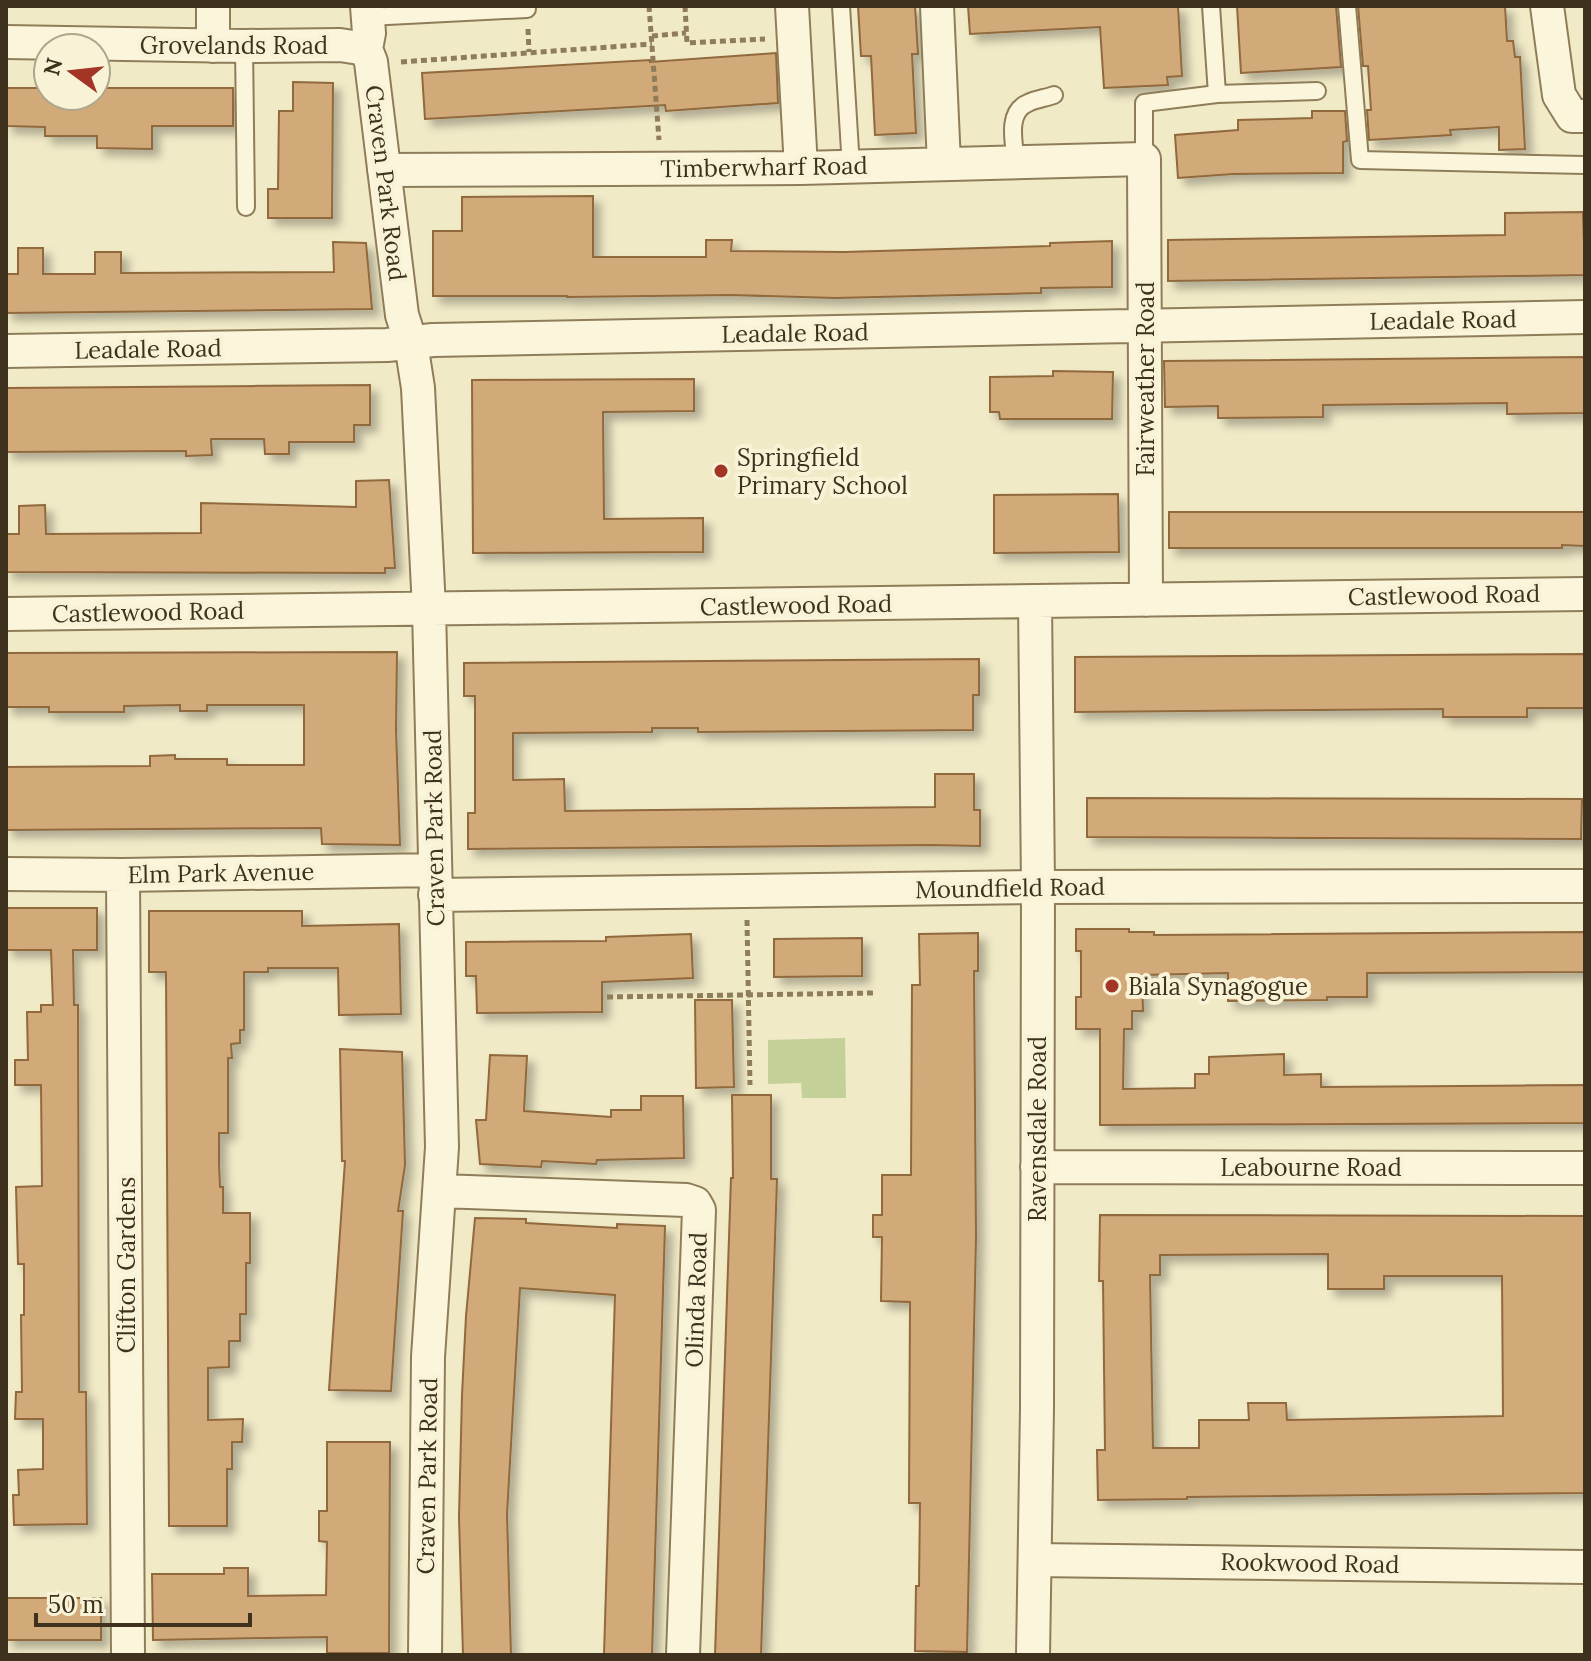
<svg xmlns="http://www.w3.org/2000/svg" width="1591" height="1661" viewBox="0 0 1591 1661" font-family="Lora,serif">
	<style>
		.green { fill: #c3d199 }
		.building { fill: #d2aa7a; stroke: #90693e; stroke-width: 2; fill-rule: evenodd; filter: url(#shadow) }
		.lines { fill: none; stroke-linecap: round; stroke-linejoin: round }
		.lane-casing { stroke: #8f7d5a; stroke-width: 20 }
		.street-casing { stroke: #8f7d5a; stroke-width: 36 }
		.path { stroke: #8f7d5a; stroke-width: 5; stroke-dasharray: 6 4; stroke-linecap: butt }
		.lane { stroke: #fbf6db; stroke-width: 16 }
		.street { stroke: #fbf6db; stroke-width: 32 }
		.poi-dot { fill: #a23526; stroke: #f8f3d7; stroke-width: 3 }
		.labels { text-anchor: middle; dominant-baseline: central; stroke-width: 8; stroke-linejoin: round; paint-order: stroke }
		.street-label { font-size: 24px; fill: #3e321f; stroke: #f8f3d7 }
		.poi-label { font-size: 24px; fill: #3e321f; stroke: #f8f3d7; text-anchor: start }
	</style>
	<defs>
		<filter id="shadow"><feDropShadow dx="7" dy="7" stdDeviation="4" flood-color="#0004"/></filter>
	</defs>
	<rect width="100%" height="100%" fill="#f1eac7"/>
	<path class="green" d="M845 1038 846 1098H802L801 1083 768 1084V1040Z"/>
	<path class="building" d="M858 6H915L918 54H912L916 133 875 135 871 56H861Z
		M968 6H1178L1182 76 1167 77 1168 85 1104 88 1100 27 970 34Z
		M1237 6H1336L1341 67 1241 73Z
		M1358 6H1505L1507 41H1513L1515 57H1520L1525 149 1499 150V127L1450 130 1451 135 1369 140 1367 110H1371L1368 66H1363Z
		M776 53 778 103 666 111 665 105 425 119 422 73 650 60V62Z
		M293 82 333 83 332 218H268V189H278L279 111H293Z
		M6 88H48V96H96V88H233V126H152V149L97 148V136H45V127L6 126Z
		M1312 111H1345L1347 141 1343 142V173L1233 174 1178 178 1175 135 1238 130V120L1312 118Z
		M593 196V257H706V240H732L731 251 844 252 1050 246V243L1112 241V287L1041 288V293L835 298 731 295 567 297V296H433V231H462V197Z
		M1583 212 1585 275 1168 281V240L1505 235V213Z
		M333 242 366 243 372 309 6 313V274H18V248H43V274H95V252H121V273L334 272Z
		M1585 357V413L1507 414V403L1323 405V417L1218 418V406L1165 407 1164 361Z
		M1053 371 1113 372 1112 419H1000L999 412H990V377L1053 376Z
		M694 379V411L603 412 604 519 703 518V552L473 553 472 380Z
		M370 385V425H354V442H289V454H265L264 439H211L212 455 186 456V451L6 452V388Z
		M389 480 395 568H385V573L6 572V534H19V506L45 505 46 534 201 533V503L356 507V481Z
		M1118 494 1119 552 994 553V495Z
		M1169 512H1585V546L1562 545V548H1169Z
		M397 652 396 730 400 845 322 844 321 828 6 830V767L150 766V756L175 755V759H227V765H304V705H207V711H180V705L124 706V712H49V707H6V653Z
		M1585 654V708H1527V717H1443V709L1075 712V657Z
		M979 659V695H973V730L698 732V728H652V732L513 733V780L564 779 565 811 935 807V774H974V810H980V846L930 845 468 849V813H475V696H464V663Z
		M1087 798 1582 799 1581 839 1087 837Z
		M6 908H97V950H73L74 1005H78L79 1392H86L87 1524 14 1525 13 1495H19L18 1470 43 1469V1419H15L16 1392H22L21 1315H24V1264H18L16 1187 42 1186 41 1085H15V1060H28L27 1012H41V1005H53L51 950H6Z
		M149 911H302V926L399 924 401 1014 339 1015 338 968H268V972H244V1030H240V1043L231 1044 232 1058H228V1133H219V1163L220 1187H223V1213H250V1263H246V1314H240V1341H229V1367L208 1368V1420L243 1419 242 1442H232V1469H227V1526H169L166 972H149Z
		M1076 929H1129V932H1154V935L1585 932V972L1367 973V997H1327V1000L1228 1001V973L1142 975 1143 1011H1132V1029H1124L1123 1089 1195 1088V1074H1209V1057L1284 1054V1075L1321 1074V1087L1585 1085V1123L1100 1125V1029H1076V997H1081V951H1076Z
		M978 933V971H974L976 1237 967 1652 915 1651 916 1586H919L920 1503H909L910 1302 881 1301 882 1237H873V1215H882V1175H911L912 985H920L919 934Z
		M691 934 693 978 602 982V1012L477 1013 476 976H466V942L606 941V937Z
		M862 938V976L774 977V939Z
		M695 1000H732L734 1087 696 1088Z
		M340 1049 402 1052 405 1165 398 1211H403L391 1391 329 1390 345 1161H342Z
		M490 1055 527 1056 524 1111 611 1117V1110H641V1096H683L684 1158 597 1160 596 1164 542 1161 541 1167 480 1164 476 1120H486Z
		M732 1095H771V1179H777L761 1655H715L731 1178H733Z
		M1100 1215 1585 1216V1493L1187 1497V1499L1098 1500 1097 1450H1105L1103 1281H1099ZM1328 1254V1289H1384V1276H1502L1503 1416 1287 1420 1286 1403H1248L1249 1420H1199V1448H1153L1150 1275H1160V1255Z
		M475 1218 526 1219V1223L617 1228V1224L665 1226 652 1655H604L615 1295 520 1288 507 1514 511 1655H463L459 1517 462 1395 466 1316Z
		M327 1442H390L389 1653H327V1637L153 1640 152 1574H224V1568H248V1596L326 1595 327 1542 319 1541V1511H327Z
		M6 1598H101V1640H6Z"/>
	<g class="lines">
		<g class="lane-casing">
			<path id="lane" d="M841 6 851 167
				M1347 6 1360 160 1585 165
				M368 17 527 9
				M244 46 246 207
				M1217 94 1317 91
				M1144 159V103L1217 94 1211 6
				M1016 162C1014 143 1006 112 1028 103 1036 99 1046 98 1054 95"/>
		</g>
		<g class="street-casing">
			<path id="street" d="M367 6 369 33 366 49 371 62 402 315 411 343 418 388 429 609 442 1147 428 1357 425 1655
				M792 6 801 168
				M937 6 944 164
				M1547 6 1559 95 1572 116H1585
				M6 42 244 46 340 45 366 49
				M213 46V6
				M384 170 801 168 1144 159 1146 600
				M6 351 387 345 433 340 1585 317
				M6 614 1585 594
				M6 874 123 875 435 870
				M123 875 128 1655
				M435 895 1038 887 1585 886
				M1037 1167 1585 1168
				M440 1191 686 1200 695 1203 699 1210 683 1655
				M1035 1560 1585 1567
				M1033 1655 1037 1408 1038 887 1035 602"/>
		</g>
		<path class="path" d="M649 6 659 140
			M685 6 687 43 765 39
			M528 29 529 52
			M652 36 686 33
			M401 62 652 44
			M747 920 750 1085
			M607 997 873 993"/>
		<use href="#lane" class="lane"/>
		<use href="#street" class="street"/>
	</g>
	<g class="poi-dot">
		<circle cx="721" cy="471" r="8"/>
		<circle cx="1112" cy="986" r="8"/>
	</g>
	<g class="labels">
		<g class="street-label">
			<text x="234" y="45">Grovelands Road</text>
			<text transform="translate(764 167) rotate(-1)">Timberwharf Road</text>
			<text transform="translate(386 183) rotate(83)">Craven Park Road</text>
			<text transform="translate(1443 320) rotate(-1)">Leadale Road</text>
			<text transform="translate(795 333) rotate(-1)">Leadale Road</text>
			<text transform="translate(148 349) rotate(-1)">Leadale Road</text>
			<text transform="translate(1145 379) rotate(-90)">Fairweather Road</text>
			<text transform="translate(1444 595) rotate(-1)">Castlewood Road</text>
			<text transform="translate(796 605) rotate(-1)">Castlewood Road</text>
			<text transform="translate(148 612) rotate(-1)">Castlewood Road</text>
			<text transform="translate(434 828) rotate(-91)">Craven Park Road</text>
			<text transform="translate(221 873) rotate(-1)">Elm Park Avenue</text>
			<text transform="translate(1010 888) rotate(-1)">Moundfield Road</text>
			<text transform="translate(1037 1129) rotate(-90)">Ravensdale Road</text>
			<text x="1311" y="1167">Leabourne Road</text>
			<text transform="translate(126 1265) rotate(-90)">Clifton Gardens</text>
			<text transform="translate(696 1300) rotate(-88)">Olinda Road</text>
			<text transform="translate(427 1476) rotate(-89)">Craven Park Road</text>
			<text transform="translate(1310 1563) rotate(1)">Rookwood Road</text>
		</g>
		<g class="poi-label">
			<text x="737" y="457">Springfield<tspan x="737" dy="28">Primary School</tspan></text>
			<text x="1128" y="986">Biala Synagogue</text>
		</g>
	</g>
	<rect width="1591" height="1661" fill="none" stroke="#3e321f" stroke-width="16"/>
	<g transform="translate(72 72) rotate(285)"><circle r="38" fill="#f8f3d7" stroke="#aea68d" stroke-width="2"/>
	<path d="M0-6L14 30L0 20L-14 30Z" fill="#a23526"/>
	<text y="-12" font-size="22" font-weight="bold" text-anchor="middle" fill="#3e321f">N</text>
	</g>
	<path d="M36 1613v12h214v-12" fill="none" stroke="#3e321f" stroke-width="4"/>
	<text x="48" y="1613" font-size="24" fill="#3e321f" stroke="#f8f3d7" stroke-width="6" paint-order="stroke">50 m</text>
</svg>
